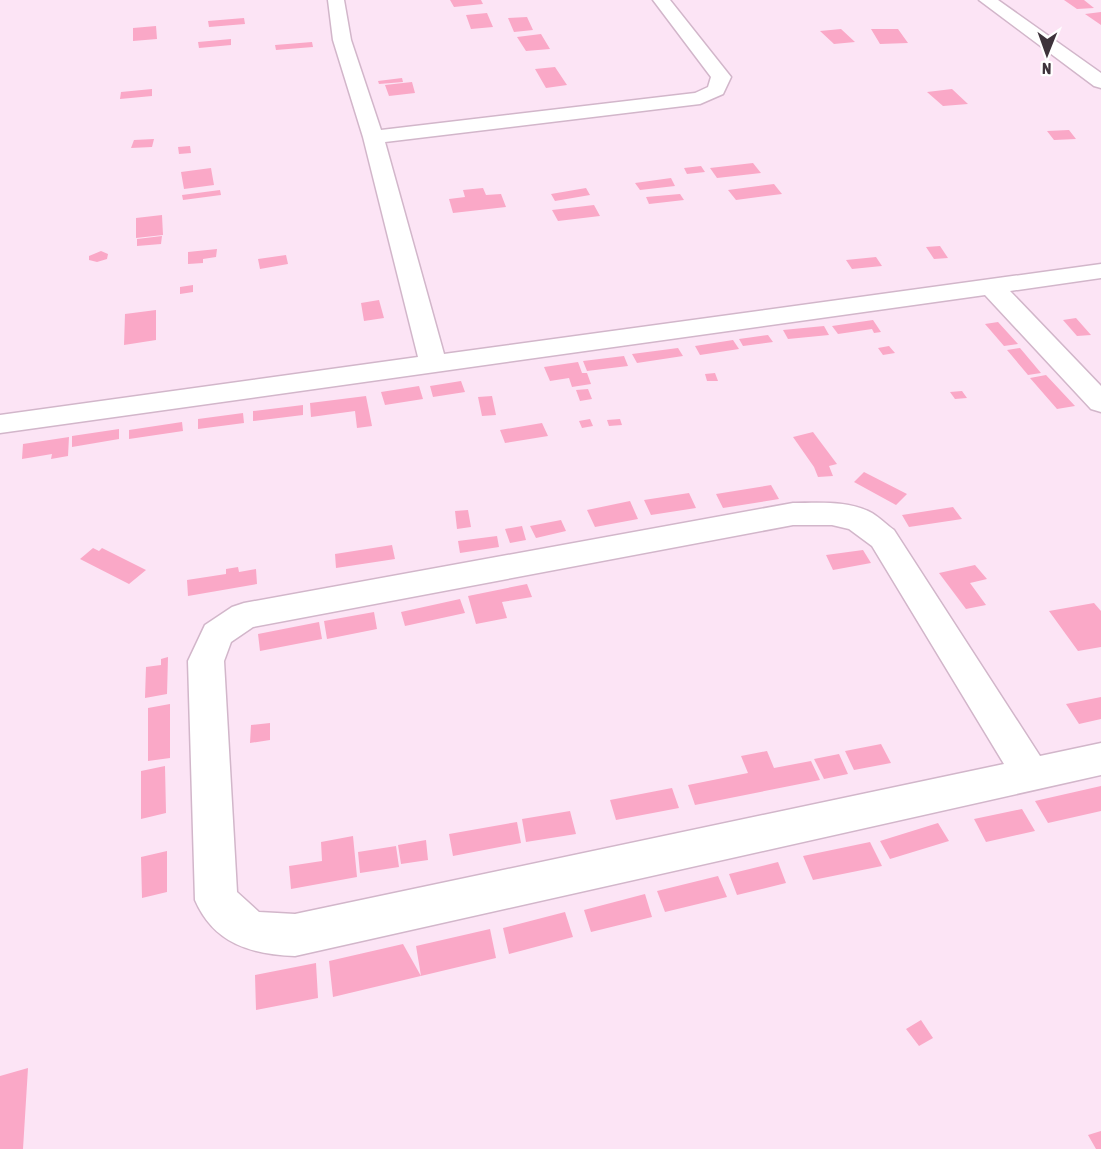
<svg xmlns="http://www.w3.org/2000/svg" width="1101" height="1149" viewBox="0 0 1101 1149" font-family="'Asap Condensed',sans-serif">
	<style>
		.building { fill: #faa8c7 }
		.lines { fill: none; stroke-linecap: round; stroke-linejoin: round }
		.minor-casing { stroke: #d2b6ca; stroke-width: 3 }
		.minor { fill: #fff; fill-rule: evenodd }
	</style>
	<rect width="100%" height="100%" fill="#fce4f5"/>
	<path class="building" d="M450 0H481L483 4 454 7Z
		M1064 0H1084L1094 8 1077 9Z
		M1101 12V25L1085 14Z
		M487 13 493 27 471 29 466 15Z
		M527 17 533 30 514 32 508 18Z
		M244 18 245 24 209 27 208 21Z
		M156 26 157 39 133 41V28Z
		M841 29 855 42 834 44 820 31Z
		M871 29H898L908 43 880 44Z
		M541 34 550 49 526 51 517 37Z
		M231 39V45L199 48 198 42Z
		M312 42 313 47 276 50 275 45Z
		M555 67 567 85 546 88 535 69Z
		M402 78 403 82 379 84 378 81Z
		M412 82 415 93 389 96 385 85Z
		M152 89V96L120 99 121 92Z
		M952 89 968 104 943 106 927 92Z
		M1069 130 1076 139 1054 140 1047 131Z
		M154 139 152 147 131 148 134 140Z
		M190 146 191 153 179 154 178 147Z
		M753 163 761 173 717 178 710 168Z
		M701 166 705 172 687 174 684 168Z
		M211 168 214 185 184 189 181 172Z
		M671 178 675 186 640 190 635 183Z
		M774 184 782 194 736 200 728 190Z
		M483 188 486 195 501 194 506 207 453 213 449 199 465 197 463 190Z
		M586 188 590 195 555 201 551 194Z
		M220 190 221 195 183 200 182 195Z
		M680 194 684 200 649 204 646 197Z
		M594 205 600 216 558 221 552 210Z
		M162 215 163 235 136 238V218Z
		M162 236 161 244 137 246V239Z
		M940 246 948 258 934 259 926 247Z
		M217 249 216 257 203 259V263L188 264V252Z
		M101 251 108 254 107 259 97 262 89 260V256Z
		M286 255 288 264 260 269 258 259Z
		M876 257 882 266 852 269 846 260Z
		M193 285V292L180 294V287Z
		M379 300 384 318 364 321 361 303Z
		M156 310V340L124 345 125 314Z
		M1076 318 1091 335 1077 336 1063 320Z
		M873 320 881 332 874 333 872 329 838 334 832 326Z
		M998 322 1018 344 1004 346 985 324Z
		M824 326 829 335 788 339 783 330Z
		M768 335 773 342 743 346 739 339Z
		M733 340 739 349 700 355 695 346Z
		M889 346 895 353 883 355 878 348Z
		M678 348 683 356 637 363 632 354Z
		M1020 348 1041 373 1028 375 1007 350Z
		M624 356 628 366 587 371 583 361Z
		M578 362 582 373H587L591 384 572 387 569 378 550 381 544 367Z
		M715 373 718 381H707L705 374Z
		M1046 375 1075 406 1057 409 1030 378Z
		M461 381 465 392 433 397 430 386Z
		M419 386 423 399 385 405 381 392Z
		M588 389 592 399 580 401 576 390Z
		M962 391 967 398 955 399 950 392Z
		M366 396 372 426 357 428 355 411 311 417 310 403Z
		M492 396 496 415 482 416 478 397Z
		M303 405V415L253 421V411Z
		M243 413 244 423 198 429V419Z
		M590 419 593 426 582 428 579 421Z
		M620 419 622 425 609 426 607 420Z
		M182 422 183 431 129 439V430Z
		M542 423 548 436 505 443 500 430Z
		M119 429V439L72 447V436Z
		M813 432 837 464 829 466 833 476 818 477 814 467 793 437Z
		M69 437 68 456 51 459 52 454 22 459 23 444Z
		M864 472 907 494 896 505 854 482Z
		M771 485 779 499 723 508 716 494Z
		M689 493 696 508 651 515 644 500Z
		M630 501 638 519 595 527 587 510Z
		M953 507 962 519 909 527 902 515Z
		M468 510 471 527 457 529 455 511Z
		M561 520 566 531 536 538 530 526Z
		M522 526 526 540 510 543 505 529Z
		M497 536 499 547 460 553 458 541Z
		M392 545 395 559 336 568 335 554Z
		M93 548 99 551 102 548 146 570 129 584 80 559Z
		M863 550 871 563 833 570 826 555Z
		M975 565 987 579 970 583 986 605 966 609 939 573Z
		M238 567 239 572 256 569 257 584 188 596 187 580 226 574V569Z
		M527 584 532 597 502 602 507 618 476 624 468 596Z
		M460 599 465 613 405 626 401 612Z
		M1094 603 1101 611V647L1078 651 1049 611Z
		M374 612 377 629 327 639 324 621Z
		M319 622 322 639 260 651 258 634Z
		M168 657 167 694 145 698 146 667 161 665V659Z
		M1101 697V719L1079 724 1066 704Z
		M170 704V758L148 761V708Z
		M270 723V740L250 743 251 725Z
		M881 744 891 763 854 770 845 751Z
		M767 751 774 768 811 761 820 780 695 805 688 785 748 773 741 756Z
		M839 754 848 774 824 779 814 759Z
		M165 766 166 813 141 819V771Z
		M1101 786V811L1048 823 1035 801Z
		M672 788 679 808 616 820 610 800Z
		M1022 809 1035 831 986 842 974 819Z
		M570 811 576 834 526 842 522 819Z
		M517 822 521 843 453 856 449 834Z
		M938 823 949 841 890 859 880 841Z
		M353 836 357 877 291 889 289 866 322 861 321 842Z
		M426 840 428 860 401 864 398 845Z
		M870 842 882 866 813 880 803 856Z
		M396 846 399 867 360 873 358 852Z
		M167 851V892L142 898 141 857Z
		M778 862 786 883 737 895 729 874Z
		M718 876 727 897 665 912 657 891Z
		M645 894 652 917 591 932 584 910Z
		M565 912 573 937 509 954 503 928Z
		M490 929 496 958 333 997 329 961 403 944 421 976 416 946Z
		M316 963 318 998 256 1010 255 975Z
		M921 1020 933 1038 919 1046 906 1029Z
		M28 1068 23 1149H0V1076Z
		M1101 1131V1149H1096L1088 1135Z"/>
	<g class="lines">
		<g class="minor-casing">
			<path id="minor" d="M328 0H344L351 40 381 130 695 93 708 87 711 77 653 0H670L731 77 723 94 700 104 385 142 444 354 1101 264V278L1010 291 1101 386V412L1091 409 985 295 0 433V415L418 357 363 137 333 40Z
				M979 0H998L1101 73V88L1094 86Z
				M793 503C818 503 849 500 872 513 880 518 887 525 894 530L1040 756 1101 743V775L295 956C251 954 214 944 195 900L188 661 205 625 232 607 244 603ZM793 525H832L849 529 872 546 1004 764 295 914 259 912 237 892 224 661 231 642 253 627Z"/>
		</g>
		<use href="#minor" class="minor"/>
	</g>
	<g transform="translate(1047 54) rotate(181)" stroke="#ffffff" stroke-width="4.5" paint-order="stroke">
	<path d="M0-4.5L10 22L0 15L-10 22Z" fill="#3e333b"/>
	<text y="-9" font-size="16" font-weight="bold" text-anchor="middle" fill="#3e333b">N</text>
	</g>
</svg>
